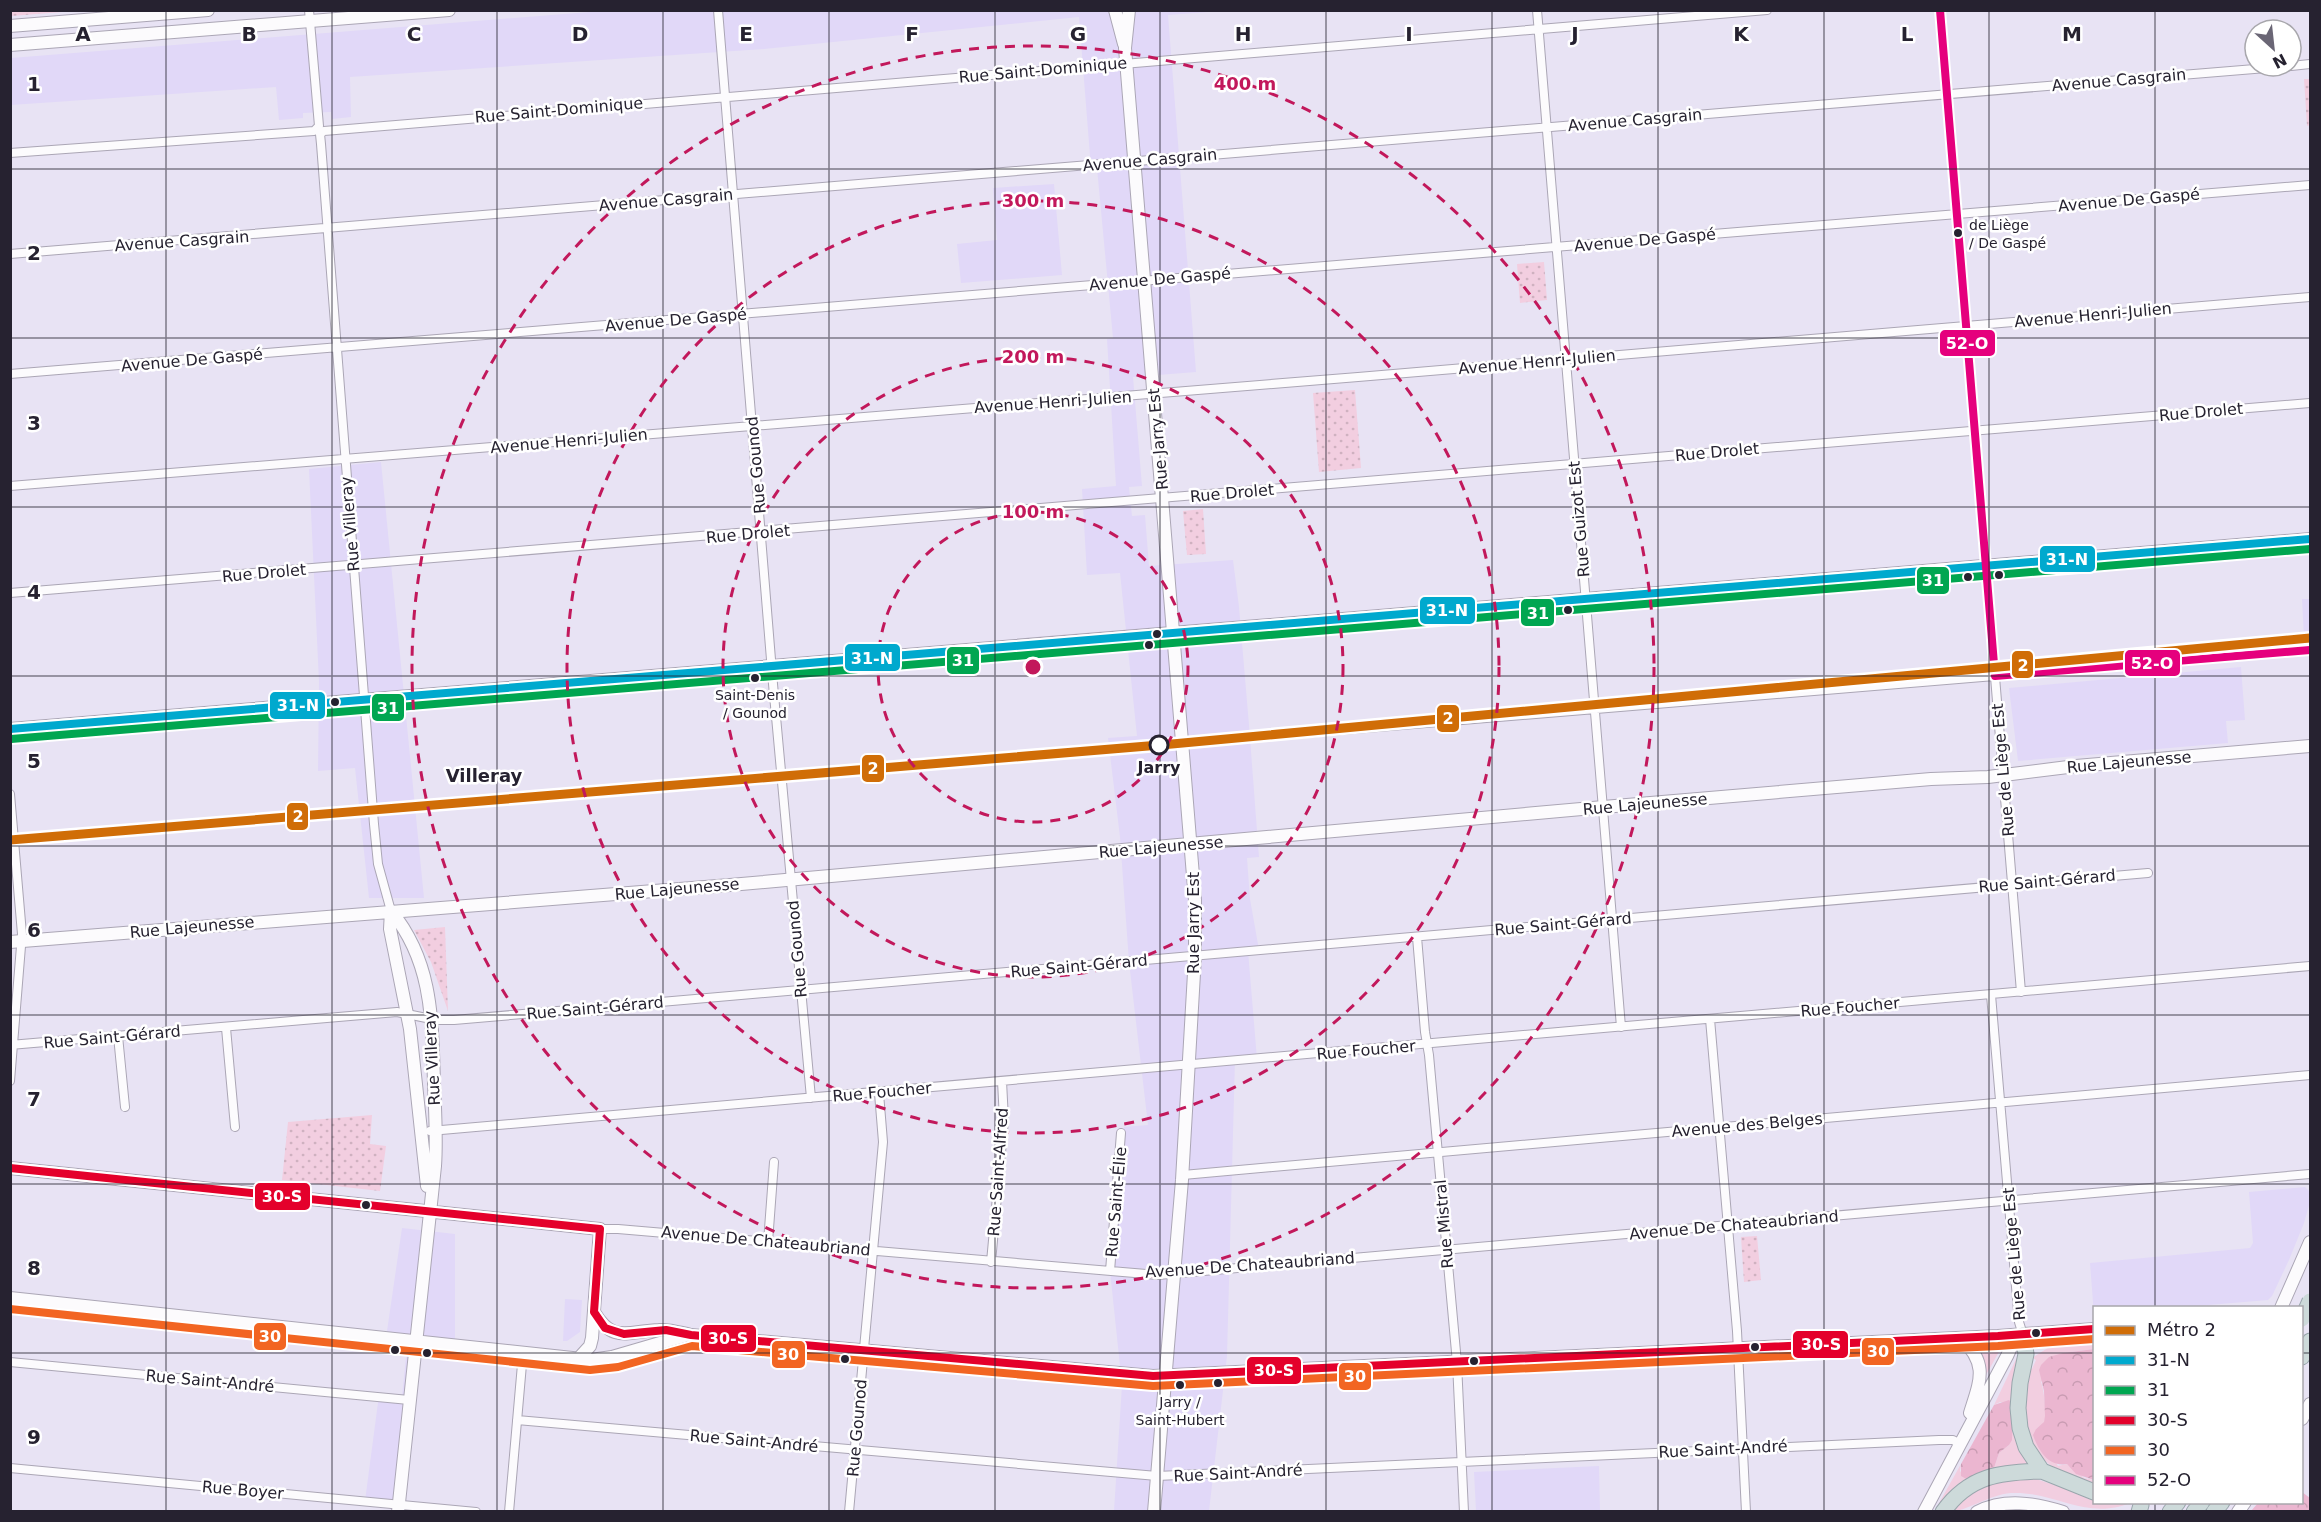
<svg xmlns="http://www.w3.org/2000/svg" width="2321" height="1522" viewBox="0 0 2321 1522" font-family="'DejaVu Sans',sans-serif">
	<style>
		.built { fill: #e1d8f8 }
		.green { fill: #f2cee0 }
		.forest { fill: url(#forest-crowns) }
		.park { fill: url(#park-dots) }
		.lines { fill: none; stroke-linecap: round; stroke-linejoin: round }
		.street-casing { stroke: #aba6b5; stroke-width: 10 }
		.secondary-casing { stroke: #aba6b5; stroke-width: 14 }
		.highway-casing { stroke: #99a6ac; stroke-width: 17 }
		.street { stroke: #fcfbfd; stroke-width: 8 }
		.secondary { stroke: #fcfbfd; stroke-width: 12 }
		.highway { stroke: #cddada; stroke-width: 15 }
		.highway-bridge-casing { stroke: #99a6ac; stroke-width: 17; stroke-linecap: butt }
		.highway-bridge { stroke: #cddada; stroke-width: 15 }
		.bus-1-casing { stroke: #fff; stroke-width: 12 }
		.bus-2-casing { stroke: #fff; stroke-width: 12 }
		.bus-3-casing { stroke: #fff; stroke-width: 12 }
		.bus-4-casing { stroke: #fff; stroke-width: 12 }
		.bus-5-casing { stroke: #fff; stroke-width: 12 }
		.bus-1 { stroke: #00a9ce; stroke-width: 8 }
		.bus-2 { stroke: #00a651; stroke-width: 8 }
		.bus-3 { stroke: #e4002b; stroke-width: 8 }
		.bus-4 { stroke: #f26522; stroke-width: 8 }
		.bus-5 { stroke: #e5007d; stroke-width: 8 }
		.metro-1-casing { stroke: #fff; stroke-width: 14 }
		.metro-1 { stroke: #d06d07; stroke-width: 9 }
		.grid { fill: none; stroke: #262230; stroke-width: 1.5; stroke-opacity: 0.55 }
		.ring { fill: none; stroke: #c2185b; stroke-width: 3; stroke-dasharray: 10 8 }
		.bus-dot { fill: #262230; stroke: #fff; stroke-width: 2 }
		.stop-dot { fill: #fff; stroke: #262230; stroke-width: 3 }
		.labels { text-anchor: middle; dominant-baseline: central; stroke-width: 5; stroke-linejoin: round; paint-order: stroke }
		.bus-label { font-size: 14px; fill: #262230; stroke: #fff }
		.street-label { font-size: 16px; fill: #262230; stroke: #fff }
		.stop-label { font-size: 16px; font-weight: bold; fill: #262230; stroke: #fff }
		.neighbourhood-label { font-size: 18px; font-weight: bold; fill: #262230; stroke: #fff }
		.grid-label { font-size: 20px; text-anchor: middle; font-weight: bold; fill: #262230; stroke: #fff; stroke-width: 5; stroke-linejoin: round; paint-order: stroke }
		.centre { fill: #c2185b; stroke: #fff; stroke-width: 3 }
		.ring-label { font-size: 18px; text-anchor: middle; font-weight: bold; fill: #c2185b; stroke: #fff; stroke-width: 5; stroke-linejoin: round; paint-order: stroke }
		.line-badge { stroke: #fff; stroke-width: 2 }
		.badge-label { font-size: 16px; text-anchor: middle; font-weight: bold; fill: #fff }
	</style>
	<defs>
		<pattern id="forest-crowns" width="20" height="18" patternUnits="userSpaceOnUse" patternTransform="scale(1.5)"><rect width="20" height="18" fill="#ebb6d0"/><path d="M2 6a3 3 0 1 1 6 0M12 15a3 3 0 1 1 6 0" fill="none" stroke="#c99cb3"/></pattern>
		<pattern id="park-dots" width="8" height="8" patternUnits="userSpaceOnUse" patternTransform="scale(1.5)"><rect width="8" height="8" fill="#f2cee0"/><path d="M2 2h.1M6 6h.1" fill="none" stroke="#cfb1c0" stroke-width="1.8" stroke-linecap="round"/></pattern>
	</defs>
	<rect width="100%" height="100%" fill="#e8e3f4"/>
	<path class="built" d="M614 10 1222 11 1168 15 1196 372 1133 377 1142 486 1129 487 1132 516 1145 515 1149 566 1233 560 1239 607 1249 725 1259 857 1247 858 1250 899 1259 950 1248 951 1257 1059H1235L1227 1356 1209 1511H1114L1122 1385 1110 1271 1124 1127 1148 1125 1129 962 1120 837 1108 738 1137 736 1120 573 1087 575 1082 489 1116 486 1107 339 1113 338 1097 168H1091L1079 17 764 49 350 77 351 117 332 119 331 112 303 113V118L279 120 276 87 11 105V58Z
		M1054 184 1062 275 961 283 957 244 997 240 993 188Z
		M381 462 424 898H369L355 768 318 771 319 682 309 469Z
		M2302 599H2310V638H2304Z
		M2241 667 2245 720 2226 721 2228 743 2018 761 2009 688Z
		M2305 1187 2310 1192V1202L2304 1223 2289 1260 2272 1296 2268 1300 2184 1307 2094 1308V1315L2090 1263 2250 1248 2253 1243 2249 1192Z
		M402 1228 455 1234V1345L415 1341 398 1504 365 1501 379 1395 402 1397 407 1347 385 1345Z
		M565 1299 582 1300 580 1332 567 1341H563Z
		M1599 1466 1600 1511H1476L1474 1472Z"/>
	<path class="green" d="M2094 1342V1349L2063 1353 2041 1382C2044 1389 2047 1417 2044 1423 2042 1425 2038 1427 2036 1429L2058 1466 2067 1464 2084 1478 2094 1480V1487C2058 1472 2027 1460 2024 1414 2023 1400 2027 1382 2029 1368L2032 1369 2036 1360 2033 1358 2035 1356 2051 1346Z
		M2000 1350 1986 1375 1984 1374 1983 1360 1980 1351Z
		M2018 1355 2013 1404 2000 1402 1994 1405Z
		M2013 1428 2028 1462 2027 1465 1994 1468 1999 1453 2009 1445Z
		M1961 1464 1960 1471 1968 1480 1934 1512Z
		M2033 1478 2094 1498V1502L2130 1503C2085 1521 2056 1491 2011 1493 1988 1495 1968 1511 1949 1512 1978 1482 1993 1480 2033 1478Z"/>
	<path class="forest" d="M2094 1349V1480L2076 1474 2067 1464C2049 1467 2039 1452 2033 1435L2036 1429 2044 1422 2045 1416 2044 1391 2039 1370 2041 1365 2049 1357 2063 1353Z
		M2009 1400 2013 1404 2012 1440 2009 1445 1999 1453 1994 1468 1968 1480 1961 1476V1464L1994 1405Z
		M2302 1492 2310 1498V1511H2251L2258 1503 2302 1502Z"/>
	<path class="park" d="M11 10H75V11L11 16Z
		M2304 79H2310V125L2307 126Z
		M1544 262 1547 300 1520 303 1517 264Z
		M1355 390 1361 468 1319 472 1313 393Z
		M1203 509 1206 554 1187 555 1183 511Z
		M445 927 448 1011 431 962 414 930Z
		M372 1115 370 1144 386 1146 380 1191 282 1180 288 1122Z
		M1757 1236 1761 1280 1744 1282 1741 1237Z"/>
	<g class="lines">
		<g class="street-casing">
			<path id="street" d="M718 10 773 684 811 1098
				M1537 10 1621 1027
				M1940 10 2021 992
				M2291 66 2310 64
				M10 153 314 131 319 126 309 10
				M10 254 2290 66
				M10 374 2310 185
				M10 486 1358 377 2310 297
				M10 593 2310 403
				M10 794 22 934 10 1081
				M10 840 2310 650
				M391 911 378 864 374 824 321 144 320 134 324 131 1767 10
				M1417 937 1425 1032 1429 1055 1457 1363 1464 1512
				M1991 995 2019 1322 2023 1335
				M1710 1019 1737 1331 1746 1512
				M226 1028 235 1127
				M118 1036 125 1107
				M10 1045 397 1012 436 1020H454L2148 873
				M430 1131 2310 966
				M1183 1175 2310 1075
				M600 1229H618L1158 1275 2310 1174
				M768 1242 774 1162
				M991 1262 1004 1120 1002 1081
				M1110 1271 1121 1133
				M10 1362 409 1400
				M517 1420 1157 1476 1939 1440H1953L1960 1444
				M10 1468 476 1512
				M509 1512 523 1353
				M849 1512 883 1142 879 1093"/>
		</g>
		<g class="secondary-casing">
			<path id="secondary" d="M1115 10 1124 44
				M1129 10 1125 48 1195 900V956L1182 1180 1154 1512
				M10 26 208 10
				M10 45 449 10
				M10 729 2310 539
				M391 911C433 962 432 1020 434 1083 435 1111 437 1138 435 1166L398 1512
				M391 911 390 929 410 1029 427 1186
				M10 942 730 885 1615 806 1931 779 1988 777 2076 766 2310 746
				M10 1168 600 1229 592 1338 590 1346 579 1358
				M10 1298 591 1360 612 1357 684 1336
				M2281 1308 2310 1242
				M594 1312C613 1344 628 1331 659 1330 670 1329 681 1333 691 1335L1153 1376 1998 1336 2094 1329
				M1961 1338C1989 1364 1980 1381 1970 1413
				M2302 1419 2310 1404
				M1924 1512 2007 1356 2012 1345 2013 1336
				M1977 1512C2005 1498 2034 1503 2063 1512
				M2238 1512 2245 1502"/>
		</g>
		<g class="highway-casing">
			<path id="highway" d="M2023 1335 2026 1354 2020 1383 2018 1408 2020 1428 2026 1447 2042 1471 2094 1492
				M2302 1357 2310 1341
				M1943 1512C1969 1475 2001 1472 2042 1471
				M2139 1512 2141 1505
				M2170 1512 2178 1502
				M2194 1512 2202 1502
				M2214 1512 2222 1502"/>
		</g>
		<use href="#street" class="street"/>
		<use href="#secondary" class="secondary"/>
		<use href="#highway" class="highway"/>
		<g class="highway-bridge-casing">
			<path id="highway-bridge" d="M2302 1319 2310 1301"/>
		</g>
		<use href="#highway-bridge" class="highway-bridge"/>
		<g class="bus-1-casing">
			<path id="bus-1" d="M10 729 2310 539"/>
		</g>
		<g class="bus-2-casing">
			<path id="bus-2" d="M11 739 2310 549"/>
		</g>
		<g class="bus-3-casing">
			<path id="bus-3" d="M10 1168 600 1229 594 1312 605 1328 624 1334 666 1330 691 1335 1153 1376 1998 1336 2094 1329"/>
		</g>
		<g class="bus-4-casing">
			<path id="bus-4" d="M10 1309 590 1370 618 1367 692 1346 1153 1386 1998 1346 2094 1339"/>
		</g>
		<g class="bus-5-casing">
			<path id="bus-5" d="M1940 10 1995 676
				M1995 676 2310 650"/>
		</g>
		<use href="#bus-1" class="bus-1"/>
		<use href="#bus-2" class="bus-2"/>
		<use href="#bus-3" class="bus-3"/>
		<use href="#bus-4" class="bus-4"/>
		<use href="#bus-5" class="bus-5"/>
		<g class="metro-1-casing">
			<path id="metro-1" d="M10 840 1172 744 2310 638"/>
		</g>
		<use href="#metro-1" class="metro-1"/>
	</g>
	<path class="grid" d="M166 10V1512M332 10V1512M497 10V1512M663 10V1512M829 10V1512M995 10V1512M1160 10V1512M1326 10V1512M1492 10V1512M1658 10V1512M1824 10V1512M1989 10V1512M2155 10V1308M10 169H2310M10 338H2310M10 507H2310M10 676H2310M10 846H2310M10 1015H2310M10 1184H2310M10 1353H2094M2302 1353H2310M2155 1502V1512"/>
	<g class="ring">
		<circle cx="1033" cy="667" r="155"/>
		<circle cx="1033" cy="667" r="310"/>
		<circle cx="1033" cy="667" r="466"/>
		<circle cx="1033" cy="667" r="621"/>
	</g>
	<g class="bus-dot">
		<circle cx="1958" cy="233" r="5"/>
		<circle cx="1999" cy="575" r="5"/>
		<circle cx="1968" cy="577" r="5"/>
		<circle cx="1568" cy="610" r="5"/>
		<circle cx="1157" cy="634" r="5"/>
		<circle cx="1149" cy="645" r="5"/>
		<circle cx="755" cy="678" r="5"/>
		<circle cx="335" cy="702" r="5"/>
		<circle cx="366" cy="1205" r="5"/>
		<circle cx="2036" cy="1333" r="5"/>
		<circle cx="1755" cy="1347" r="5"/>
		<circle cx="395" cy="1350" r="5"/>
		<circle cx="427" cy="1353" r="5"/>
		<circle cx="845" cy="1359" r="5"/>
		<circle cx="1474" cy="1361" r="5"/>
		<circle cx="1218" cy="1383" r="5"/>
		<circle cx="1180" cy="1385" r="5"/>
	</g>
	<circle class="stop-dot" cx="1159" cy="745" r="9"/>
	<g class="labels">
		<g class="bus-label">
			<text x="1969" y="225" text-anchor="start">de Liège<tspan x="1969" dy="18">/ De Gaspé</tspan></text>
			<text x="755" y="695">Saint-Denis<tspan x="755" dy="18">/ Gounod</tspan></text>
			<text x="1180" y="1402">Jarry /<tspan x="1180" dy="18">Saint-Hubert</tspan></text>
		</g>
		<g class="street-label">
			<text transform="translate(1043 70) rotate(-5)">Rue Saint-Dominique</text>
			<text transform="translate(2119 80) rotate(-5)">Avenue Casgrain</text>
			<text transform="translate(559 110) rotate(-5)">Rue Saint-Dominique</text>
			<text transform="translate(1635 120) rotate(-5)">Avenue Casgrain</text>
			<text transform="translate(1150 160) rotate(-5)">Avenue Casgrain</text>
			<text transform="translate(666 200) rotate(-5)">Avenue Casgrain</text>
			<text transform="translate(2129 200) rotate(-5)">Avenue De Gaspé</text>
			<text transform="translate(1645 240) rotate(-5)">Avenue De Gaspé</text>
			<text transform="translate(182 241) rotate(-4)">Avenue Casgrain</text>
			<text transform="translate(1160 279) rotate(-5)">Avenue De Gaspé</text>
			<text transform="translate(2093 315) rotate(-5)">Avenue Henri-Julien</text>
			<text transform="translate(676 320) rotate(-5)">Avenue De Gaspé</text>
			<text transform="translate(192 360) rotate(-5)">Avenue De Gaspé</text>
			<text transform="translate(1537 362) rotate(-5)">Avenue Henri-Julien</text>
			<text transform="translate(1053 402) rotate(-4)">Avenue Henri-Julien</text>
			<text transform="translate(2201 412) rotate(-5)">Rue Drolet</text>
			<text transform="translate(1158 439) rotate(-95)">Rue Jarry Est</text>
			<text transform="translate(569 441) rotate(-5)">Avenue Henri-Julien</text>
			<text transform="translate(1717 452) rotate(-5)">Rue Drolet</text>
			<text transform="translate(756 465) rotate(-95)">Rue Gounod</text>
			<text transform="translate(1232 493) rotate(-5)">Rue Drolet</text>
			<text transform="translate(1579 519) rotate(-95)">Rue Guizot Est</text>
			<text transform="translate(350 524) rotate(-95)">Rue Villeray</text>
			<text transform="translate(748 534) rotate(-5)">Rue Drolet</text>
			<text transform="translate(264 573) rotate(-5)">Rue Drolet</text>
			<text transform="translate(2129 762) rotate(-5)">Rue Lajeunesse</text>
			<text transform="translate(2003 770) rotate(-95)">Rue de Liège Est</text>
			<text transform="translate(1645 804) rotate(-5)">Rue Lajeunesse</text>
			<text transform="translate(1161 847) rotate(-5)">Rue Lajeunesse</text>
			<text transform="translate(2047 881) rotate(-5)">Rue Saint-Gérard</text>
			<text transform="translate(677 889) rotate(-5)">Rue Lajeunesse</text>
			<text transform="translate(1193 923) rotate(-90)">Rue Jarry Est</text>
			<text transform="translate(1563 924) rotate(-5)">Rue Saint-Gérard</text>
			<text transform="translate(192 927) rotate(-5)">Rue Lajeunesse</text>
			<text transform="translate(797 949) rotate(-95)">Rue Gounod</text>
			<text transform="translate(1079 966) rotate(-5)">Rue Saint-Gérard</text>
			<text transform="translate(1850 1007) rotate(-5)">Rue Foucher</text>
			<text transform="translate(595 1008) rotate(-5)">Rue Saint-Gérard</text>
			<text transform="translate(112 1037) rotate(-5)">Rue Saint-Gérard</text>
			<text transform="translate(1366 1050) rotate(-5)">Rue Foucher</text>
			<text transform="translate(432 1058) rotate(-93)">Rue Villeray</text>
			<text transform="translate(882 1092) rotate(-5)">Rue Foucher</text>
			<text transform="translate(1747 1125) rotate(-5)">Avenue des Belges</text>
			<text transform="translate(998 1172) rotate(-86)">Rue Saint-Alfred</text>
			<text transform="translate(1116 1202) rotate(-85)">Rue Saint-Élie</text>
			<text transform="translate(1444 1224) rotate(-95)">Rue Mistral</text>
			<text transform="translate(1734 1225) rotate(-5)">Avenue De Chateaubriand</text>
			<text transform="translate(766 1241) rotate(5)">Avenue De Chateaubriand</text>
			<text transform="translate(2014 1254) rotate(-95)">Rue de Liège Est</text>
			<text transform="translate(1250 1265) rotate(-4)">Avenue De Chateaubriand</text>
			<text transform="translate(210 1381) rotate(5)">Rue Saint-André</text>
			<text transform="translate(857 1428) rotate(-85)">Rue Gounod</text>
			<text transform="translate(754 1441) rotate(5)">Rue Saint-André</text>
			<text transform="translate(1723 1449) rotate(-3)">Rue Saint-André</text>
			<text transform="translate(1238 1473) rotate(-3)">Rue Saint-André</text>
			<text transform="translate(243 1490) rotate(5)">Rue Boyer</text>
		</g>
		<g class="stop-label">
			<text x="1159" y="767">Jarry</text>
		</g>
		<g class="neighbourhood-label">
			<text x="484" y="775">Villeray</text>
		</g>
	</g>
	<g class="grid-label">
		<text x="83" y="41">A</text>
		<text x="249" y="41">B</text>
		<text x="414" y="41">C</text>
		<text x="580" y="41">D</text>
		<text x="746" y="41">E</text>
		<text x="912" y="41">F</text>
		<text x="1078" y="41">G</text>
		<text x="1243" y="41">H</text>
		<text x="1409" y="41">I</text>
		<text x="1575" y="41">J</text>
		<text x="1741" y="41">K</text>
		<text x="1907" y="41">L</text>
		<text x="2072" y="41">M</text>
		<text x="34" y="91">1</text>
		<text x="34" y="260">2</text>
		<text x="34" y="430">3</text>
		<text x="34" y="599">4</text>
		<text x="34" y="768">5</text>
		<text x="34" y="937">6</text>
		<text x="34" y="1106">7</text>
		<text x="34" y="1275">8</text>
		<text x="34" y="1444">9</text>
	</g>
	<circle cx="1033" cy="667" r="9" class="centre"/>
	<g class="ring-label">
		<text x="1245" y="90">400 m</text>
		<text x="1033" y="207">300 m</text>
		<text x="1033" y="363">200 m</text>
		<text x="1033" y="518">100 m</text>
	</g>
	<g class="line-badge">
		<rect x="1939" y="329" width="57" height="28" rx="6" fill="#e5007d"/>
		<rect x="2039" y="545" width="57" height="28" rx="6" fill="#00a9ce"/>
		<rect x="1916" y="566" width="34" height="29" rx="6" fill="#00a651"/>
		<rect x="1419" y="596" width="57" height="29" rx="6" fill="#00a9ce"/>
		<rect x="1520" y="598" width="35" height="29" rx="6" fill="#00a651"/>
		<rect x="844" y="643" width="57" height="29" rx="6" fill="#00a9ce"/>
		<rect x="946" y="646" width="34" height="29" rx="6" fill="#00a651"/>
		<rect x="2124" y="649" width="57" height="28" rx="6" fill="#e5007d"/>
		<rect x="2011" y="650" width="23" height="29" rx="6" fill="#d06d07"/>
		<rect x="269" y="691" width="57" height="29" rx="6" fill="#00a9ce"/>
		<rect x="371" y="693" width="34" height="29" rx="6" fill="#00a651"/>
		<rect x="1436" y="704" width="24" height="29" rx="6" fill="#d06d07"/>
		<rect x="861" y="754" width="24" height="29" rx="6" fill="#d06d07"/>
		<rect x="286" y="802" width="23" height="29" rx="6" fill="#d06d07"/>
		<rect x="254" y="1182" width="57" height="29" rx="6" fill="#e4002b"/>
		<rect x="253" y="1322" width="34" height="29" rx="6" fill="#f26522"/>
		<rect x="700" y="1324" width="57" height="29" rx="6" fill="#e4002b"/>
		<rect x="1792" y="1330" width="57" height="29" rx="6" fill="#e4002b"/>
		<rect x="1861" y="1337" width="34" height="29" rx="6" fill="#f26522"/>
		<rect x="771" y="1340" width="35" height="29" rx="6" fill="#f26522"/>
		<rect x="1246" y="1356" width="56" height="29" rx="6" fill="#e4002b"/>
		<rect x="1338" y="1362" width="34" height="29" rx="6" fill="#f26522"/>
	</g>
	<g class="badge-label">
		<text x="1967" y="349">52-O</text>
		<text x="2067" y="565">31-N</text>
		<text x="1933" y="586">31</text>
		<text x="1447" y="616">31-N</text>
		<text x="1538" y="619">31</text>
		<text x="872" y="664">31-N</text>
		<text x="963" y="666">31</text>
		<text x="2152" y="669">52-O</text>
		<text x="2023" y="671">2</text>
		<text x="298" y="711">31-N</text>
		<text x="388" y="714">31</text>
		<text x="1448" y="724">2</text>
		<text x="873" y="774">2</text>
		<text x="298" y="822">2</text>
		<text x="282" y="1202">30-S</text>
		<text x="270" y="1342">30</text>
		<text x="728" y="1344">30-S</text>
		<text x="1821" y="1350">30-S</text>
		<text x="1878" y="1357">30</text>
		<text x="788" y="1360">30</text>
		<text x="1274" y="1376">30-S</text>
		<text x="1355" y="1382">30</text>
	</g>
	<rect width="2321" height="1522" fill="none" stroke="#262230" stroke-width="24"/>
	<rect x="2093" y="1306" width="210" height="198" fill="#ffffff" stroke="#a8a7ac" stroke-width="1.5"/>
	<rect x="2105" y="1326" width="30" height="9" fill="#d06d07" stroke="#a8a7ac" stroke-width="1.5"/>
	<text x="2147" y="1336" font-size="18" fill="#262230">Métro 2</text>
	<rect x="2105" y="1356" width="30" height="9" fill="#00a9ce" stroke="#a8a7ac" stroke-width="1.5"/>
	<text x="2147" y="1366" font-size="18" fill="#262230">31-N</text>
	<rect x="2105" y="1386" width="30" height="9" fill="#00a651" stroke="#a8a7ac" stroke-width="1.5"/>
	<text x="2147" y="1396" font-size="18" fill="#262230">31</text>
	<rect x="2105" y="1416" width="30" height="9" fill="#e4002b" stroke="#a8a7ac" stroke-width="1.5"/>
	<text x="2147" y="1426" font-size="18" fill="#262230">30-S</text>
	<rect x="2105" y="1446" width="30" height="9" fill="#f26522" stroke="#a8a7ac" stroke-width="1.5"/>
	<text x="2147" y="1456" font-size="18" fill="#262230">30</text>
	<rect x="2105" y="1476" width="30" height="9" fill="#e5007d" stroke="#a8a7ac" stroke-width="1.5"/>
	<text x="2147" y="1486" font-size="18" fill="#262230">52-O</text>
	<g transform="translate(2273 48) rotate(153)"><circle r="28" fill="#ffffff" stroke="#a8a7ac" stroke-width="1.5"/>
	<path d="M0-4.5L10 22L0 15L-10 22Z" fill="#6a6675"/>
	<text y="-9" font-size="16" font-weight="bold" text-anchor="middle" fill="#262230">N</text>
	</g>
</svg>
